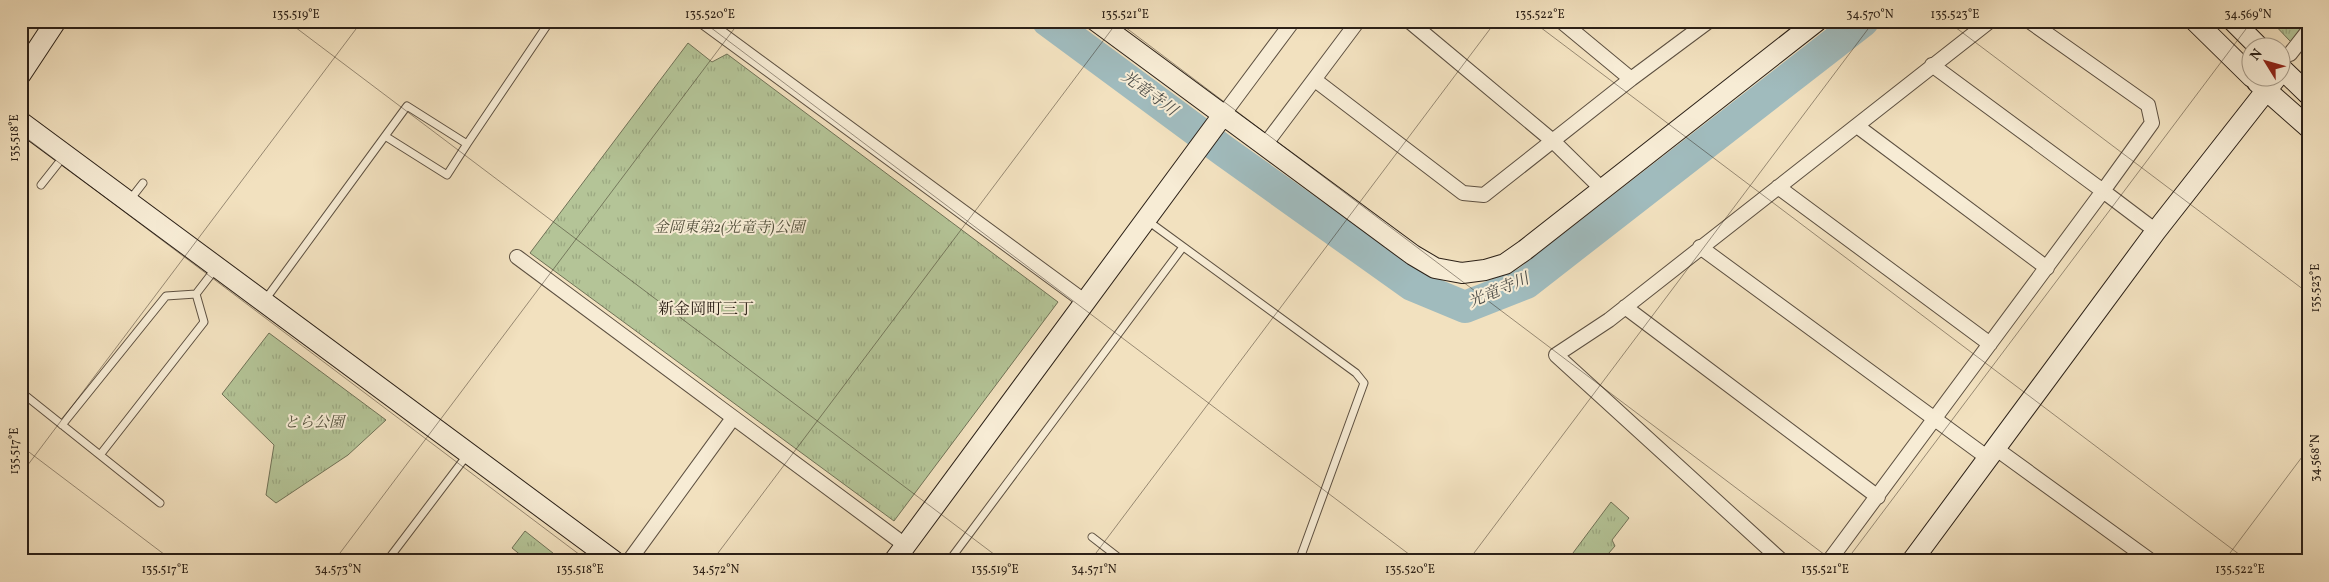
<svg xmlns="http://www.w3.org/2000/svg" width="2329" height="582" viewBox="0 0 2329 582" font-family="Vollkorn,'Noto Serif JP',serif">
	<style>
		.grass { fill: url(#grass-tufts); stroke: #707257 }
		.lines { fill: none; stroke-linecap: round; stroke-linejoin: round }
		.river { stroke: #a0bbbd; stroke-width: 32 }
		.lane-casing { stroke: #5d5041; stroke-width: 9 }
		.street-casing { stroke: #5d5041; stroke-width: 16 }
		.secondary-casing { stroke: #2b2017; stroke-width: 22 }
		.lane { stroke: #f7ecd5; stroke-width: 7 }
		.street { stroke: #f7ecd5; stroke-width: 14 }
		.secondary { stroke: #f7ecd5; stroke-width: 20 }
		.ticks { fill: none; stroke: #2b2017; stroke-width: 1; stroke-opacity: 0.45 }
		.labels { text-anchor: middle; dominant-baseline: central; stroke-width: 4; stroke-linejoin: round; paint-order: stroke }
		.park-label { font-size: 15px; font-style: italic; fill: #54513d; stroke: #f7ecd5 }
		.water-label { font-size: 16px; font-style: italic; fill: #4e4e49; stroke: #f7ecd5 }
		.neighbourhood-label { font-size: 16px; fill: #2b2017; stroke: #f7ecd5 }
		.neatline { fill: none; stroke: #2b2017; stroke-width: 2 }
		.ticks-label { font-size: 12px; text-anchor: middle; fill: #2b2017 }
	</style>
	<defs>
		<pattern id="grass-tufts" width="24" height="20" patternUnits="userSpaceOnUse" patternTransform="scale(1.25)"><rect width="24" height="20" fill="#b4c497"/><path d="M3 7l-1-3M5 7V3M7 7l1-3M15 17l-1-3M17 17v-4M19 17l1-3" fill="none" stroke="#9ba881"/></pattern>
	</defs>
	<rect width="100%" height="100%" fill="#f2e1bf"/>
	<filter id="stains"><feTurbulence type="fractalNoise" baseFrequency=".004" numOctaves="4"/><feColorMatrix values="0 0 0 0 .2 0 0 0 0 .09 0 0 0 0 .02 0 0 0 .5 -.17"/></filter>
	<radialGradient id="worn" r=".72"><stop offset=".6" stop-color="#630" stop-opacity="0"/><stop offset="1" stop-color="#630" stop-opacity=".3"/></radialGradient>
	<path class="grass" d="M2271 21H2308V60Z
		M688 43 712 62 727 54 1058 302 894 521 530 253Z
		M269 333 386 420 348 455 276 503 266 495 274 445 222 394Z
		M1611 502 1629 518 1612 540 1615 546 1602 561H1567Z
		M525 531 563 561H528L512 548Z"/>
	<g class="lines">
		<path class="river" d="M1048 21 1224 151 1412 285 1465 307 1526 283 1863 21"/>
		<g class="lane-casing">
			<path id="lane" d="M385 136 447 175 467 144
				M41 185 64 156
				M129 201 143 183
				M1148 221 1356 373 1364 383 1299 561
				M196 294 216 268
				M265 300 407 106 467 144 550 21
				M21 392 160 503
				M62 425 166 296 196 294 204 322 100 455
				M1092 537 1123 561
				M387 561 468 454
				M949 561 1183 247"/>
		</g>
		<g class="street-casing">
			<path id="street" d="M703 21 1084 301
				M1409 21 1554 142 1603 190
				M1561 21 1631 79
				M2029 21 2148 105 2152 123 2103 191 2156 231
				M2290 54 2308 31
				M1315 80 1463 193 1484 195 1631 79 1709 21
				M1223 115 1293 21
				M1857 126 2047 268
				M1265 145 1358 21
				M1778 187 1990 344
				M1700 247 1988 458
				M517 257 905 545
				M1625 307 1878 497
				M1995 448 2151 561
				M629 561 733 418
				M1782 561 1556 355 1609 320 1990 21
				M1829 561 2103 191 1932 65"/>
		</g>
		<g class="secondary-casing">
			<path id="secondary" d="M1096 21 1413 255 1435 268 1462 273 1485 270 1505 264 1525 250 1817 21
				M2195 21 2252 77
				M2233 21 2260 48
				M2282 69 2308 94
				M21 74 56 21
				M2257 82 2308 127
				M21 122 614 561
				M894 561 1223 115
				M1912 561 2156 231 2276 78"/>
		</g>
		<use href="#lane" class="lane"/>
		<use href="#street" class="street"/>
		<use href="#secondary" class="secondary"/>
	</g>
	<path class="ticks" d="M287 21 1003 561M702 21 1418 561M1117 21 1833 561M1532 21 2248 561M1947 21 2308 293M21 134 588 561M21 446 173 561M21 474 362 21M334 561 740 21M712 561 1118 21M1090 561 1496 21M1468 561 1874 21M1846 561 2252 21M2224 561 2308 449"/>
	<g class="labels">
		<g class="park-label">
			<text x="729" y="228">金岡東第2(光竜寺)公園</text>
			<text x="314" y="423">とら公園</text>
		</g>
		<g class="water-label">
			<text transform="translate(1149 94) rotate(36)">光竜寺川</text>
			<text transform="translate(1499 291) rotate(-23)">光竜寺川</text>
		</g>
		<g class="neighbourhood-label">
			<text x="706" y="310">新金岡町三丁</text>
		</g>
	</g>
	<rect width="2329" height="582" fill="none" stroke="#f2e1bf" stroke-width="55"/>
	<g transform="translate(2266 62) rotate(307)"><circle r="24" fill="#f7ecd5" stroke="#a59a89"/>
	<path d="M0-4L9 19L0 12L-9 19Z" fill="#8f2418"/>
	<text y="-8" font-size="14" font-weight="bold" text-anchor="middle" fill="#2b2017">N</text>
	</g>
	<rect x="28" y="28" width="2274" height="526" class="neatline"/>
	<g class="ticks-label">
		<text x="296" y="18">135.519°E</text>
		<text x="710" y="18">135.520°E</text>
		<text x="1125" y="18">135.521°E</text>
		<text x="1540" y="18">135.522°E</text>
		<text x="1870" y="18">34.570°N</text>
		<text x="1955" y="18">135.523°E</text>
		<text x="2248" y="18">34.569°N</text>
		<text transform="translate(14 138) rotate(-90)" y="4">135.518°E</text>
		<text transform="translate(2315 288) rotate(-90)" y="4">135.523°E</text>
		<text transform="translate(14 451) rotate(-90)" y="4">135.517°E</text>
		<text transform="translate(2315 458) rotate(-90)" y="4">34.568°N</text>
		<text x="165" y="573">135.517°E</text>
		<text x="338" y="573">34.573°N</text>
		<text x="580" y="573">135.518°E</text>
		<text x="716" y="573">34.572°N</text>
		<text x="995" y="573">135.519°E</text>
		<text x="1094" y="573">34.571°N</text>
		<text x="1410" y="573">135.520°E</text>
		<text x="1825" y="573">135.521°E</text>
		<text x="2240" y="573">135.522°E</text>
	</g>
	<rect width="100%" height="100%" filter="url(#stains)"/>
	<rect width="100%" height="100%" fill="url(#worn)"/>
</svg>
